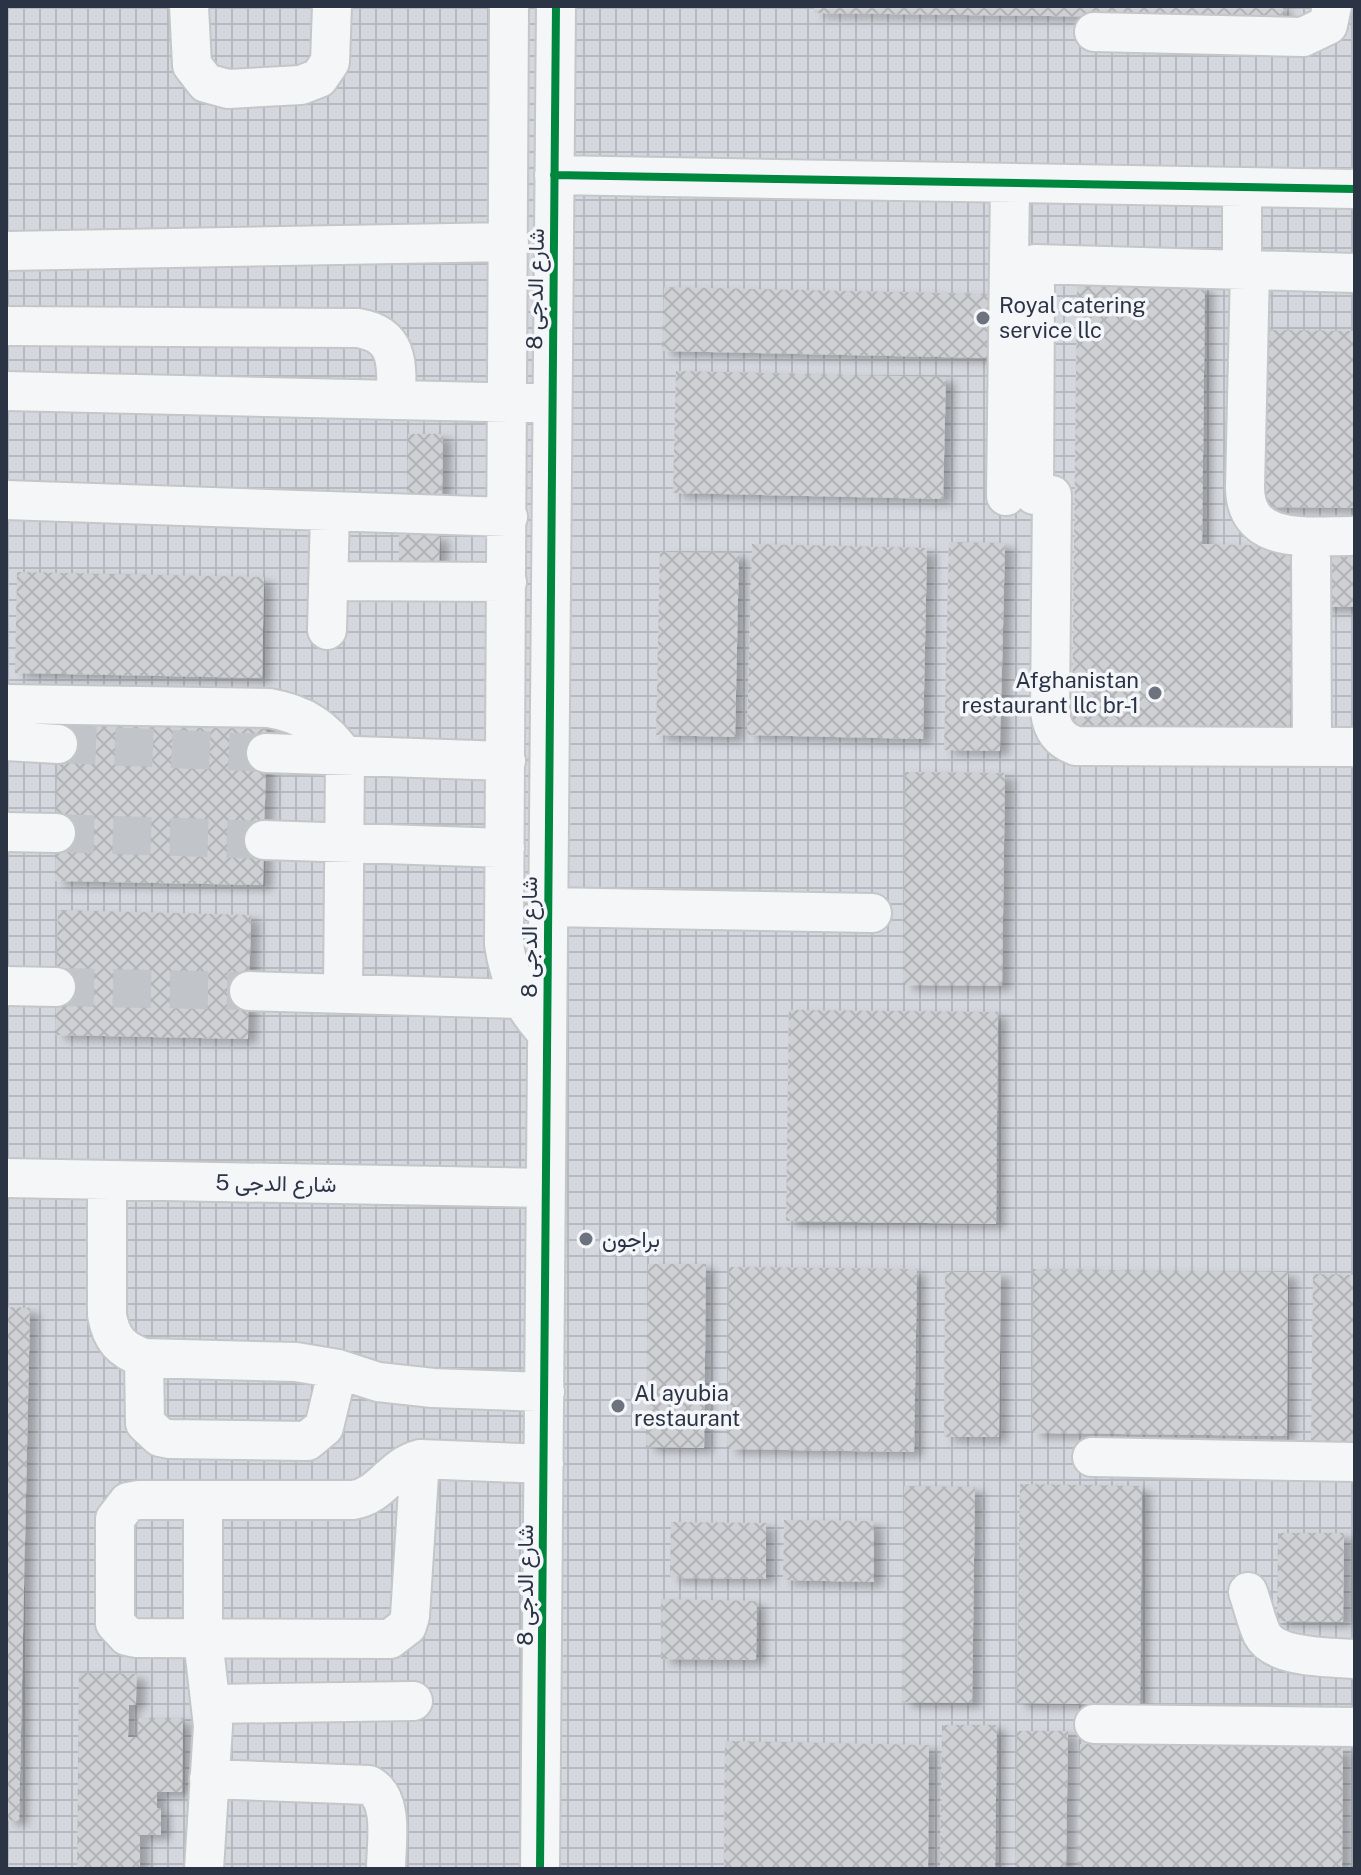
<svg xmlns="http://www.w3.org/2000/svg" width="1361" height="1875" viewBox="0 0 1361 1875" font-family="'Public Sans',Vazirmatn,sans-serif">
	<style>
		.industrial { fill: url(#industrial-grid) }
		.building { fill: url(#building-cross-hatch); filter: url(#shadow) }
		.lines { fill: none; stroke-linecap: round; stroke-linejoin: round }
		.minor-tunnel { stroke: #c1c4c9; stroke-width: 38; stroke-dasharray: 38 19; stroke-linecap: butt }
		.minor-casing { stroke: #c4c6c8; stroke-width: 42 }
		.minor { stroke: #f5f6f7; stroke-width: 38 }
		.cycleway-casing { stroke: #f4f6f9; stroke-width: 13 }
		.cycleway { stroke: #00873e; stroke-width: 8 }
		.poi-dot { fill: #6c737f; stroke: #f4f6f9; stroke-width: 3 }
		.labels { text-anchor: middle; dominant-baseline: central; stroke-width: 7; stroke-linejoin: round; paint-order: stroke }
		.street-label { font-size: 22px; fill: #2b3445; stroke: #f4f6f9 }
		.poi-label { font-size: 22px; fill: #2b3445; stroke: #f4f6f9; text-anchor: start }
	</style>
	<defs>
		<pattern id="industrial-grid" width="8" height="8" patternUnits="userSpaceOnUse" patternTransform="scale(2)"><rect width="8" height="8" fill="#d4d7dd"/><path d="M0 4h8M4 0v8" fill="none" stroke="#b6b9bf"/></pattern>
		<pattern id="building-cross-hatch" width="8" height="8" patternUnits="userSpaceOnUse" patternTransform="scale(2)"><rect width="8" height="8" fill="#ced0d3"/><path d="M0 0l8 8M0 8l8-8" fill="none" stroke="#b1b3b6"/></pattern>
		<filter id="shadow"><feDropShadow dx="9" dy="5" stdDeviation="4" flood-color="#0004"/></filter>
	</defs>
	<rect width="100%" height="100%" fill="#e6e8ea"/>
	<path class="industrial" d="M6 6H1355V1869H6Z"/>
	<path class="building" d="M814 6H1283V19L814 13Z
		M1077 285 1205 286 1202 544 1292 546 1290 728 1072 725Z
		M664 287 990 294 988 358 662 351Z
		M1267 330 1355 331V508L1265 507Z
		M676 371 946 377 943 499 673 493Z
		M408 434H443L442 501H407Z
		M399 535H440L439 568 399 567Z
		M949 542 1005 543 1000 751 944 750Z
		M1321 543H1355V607H1321Z
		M752 544 927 548 923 739 747 735Z
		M660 552 739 553 735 737 656 735Z
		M17 572 264 577 262 678 15 673Z
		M58 712 267 716 263 885 55 881Z
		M905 772 1005 773 1002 986 903 985Z
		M58 910 251 915 248 1039 55 1035Z
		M789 1010 998 1012 996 1224 786 1221Z
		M648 1264H706L704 1448 646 1447Z
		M729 1267 917 1269 914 1452 727 1449Z
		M1033 1269 1288 1272 1287 1436 1032 1433Z
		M945 1272H1001L999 1437H944Z
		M1313 1274 1355 1275V1444L1311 1443Z
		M6 1307 30 1308 19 1821 6 1820Z
		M1020 1484 1142 1486 1140 1705 1017 1703Z
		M904 1486 975 1487 972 1703 902 1702Z
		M784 1520 874 1521V1582L783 1580Z
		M671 1522 766 1523V1579L670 1578Z
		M1278 1533H1344L1343 1622 1277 1621Z
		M661 1599 757 1601 756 1660 661 1659Z
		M79 1673 137 1674 136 1705H129L128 1737H138V1718H183L182 1792H157V1808H161V1835H140V1869H77Z
		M942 1725H997L995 1869H940Z
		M1017 1731H1068L1066 1869H1015Z
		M725 1741 929 1745 928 1869H724Z
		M1080 1744 1343 1747 1342 1869H1078Z"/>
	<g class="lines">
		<path class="minor-tunnel" d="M58 744 266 753
			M56 833 264 840
			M56 987 249 991"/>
		<g class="minor-casing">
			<path id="minor" d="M189 6 192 65 206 83 228 89 301 85 319 78 330 62 332 6
				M509 6 504 944C509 980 523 1007 547 1033
				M1094 32 1303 37 1328 25 1332 6
				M554 175 1355 189
				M6 251 509 242
				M1035 264 1355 273
				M1242 269V187
				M1250 269 1245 488C1246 548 1313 535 1355 536
				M6 326 358 328C400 335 397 365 396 400L6 391
				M396 400 533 403
				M1034 495 1035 286
				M1052 495 1050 712C1052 730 1059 740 1076 746L1355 747
				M1006 496 1010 184
				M6 500 508 517
				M1311 558 1312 747
				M328 581 507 582
				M327 630 330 511
				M6 704 269 708C304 714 325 728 345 757L343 993
				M6 741 58 744
				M266 753 506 761
				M6 832 56 833
				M264 840 505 848
				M547 907 872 913
				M6 986 56 987
				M249 991 520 999
				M6 1178 546 1188
				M107 1180V1315C111 1339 121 1350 144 1358L296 1362 338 1369 378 1382 433 1388 545 1392
				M144 1358 145 1423 160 1437 170 1439 307 1441 324 1427 338 1369
				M1092 1457 1355 1462
				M420 1459 410 1616 407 1626 390 1639 136 1638 127 1636 115 1623V1519L128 1502 139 1500H353C383 1495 390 1467 420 1459Z
				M420 1459 544 1464
				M203 1500V1639L213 1726 204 1869
				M1248 1592C1253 1606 1256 1621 1262 1634 1275 1659 1330 1657 1355 1659
				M212 1704 413 1701
				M1094 1724 1355 1727
				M209 1779 369 1785C395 1799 386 1843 386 1869
				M540 1869 556 6"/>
		</g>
		<use href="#minor" class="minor"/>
		<g class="cycleway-casing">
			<path id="cycleway" d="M554 175 1355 189
				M540 1869 556 6"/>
		</g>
		<use href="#cycleway" class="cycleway"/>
	</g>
	<g class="poi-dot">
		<circle cx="983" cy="318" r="8"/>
		<circle cx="1155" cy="693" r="8"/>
		<circle cx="586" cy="1239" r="8"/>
		<circle cx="618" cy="1406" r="8"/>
	</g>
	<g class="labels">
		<g class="street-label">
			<text transform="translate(535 289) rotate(-89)">شارع الدجى 8</text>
			<text transform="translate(529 937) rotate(-90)">شارع الدجى 8</text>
			<text transform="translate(276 1183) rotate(1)">شارع الدجى 5</text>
			<text transform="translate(525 1585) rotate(-90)">شارع الدجى 8</text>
		</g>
		<g class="poi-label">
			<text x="999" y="305">Royal catering<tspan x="999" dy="25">service llc</tspan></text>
			<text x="1139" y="680" text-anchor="end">Afghanistan<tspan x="1139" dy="25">restaurant llc br-1</tspan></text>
			<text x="602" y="1239">براجون</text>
			<text x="634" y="1393">Al ayubia<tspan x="634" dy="25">restaurant</tspan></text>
		</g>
	</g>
	<rect width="1361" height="1875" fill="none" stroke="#2b3445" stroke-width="16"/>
</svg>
